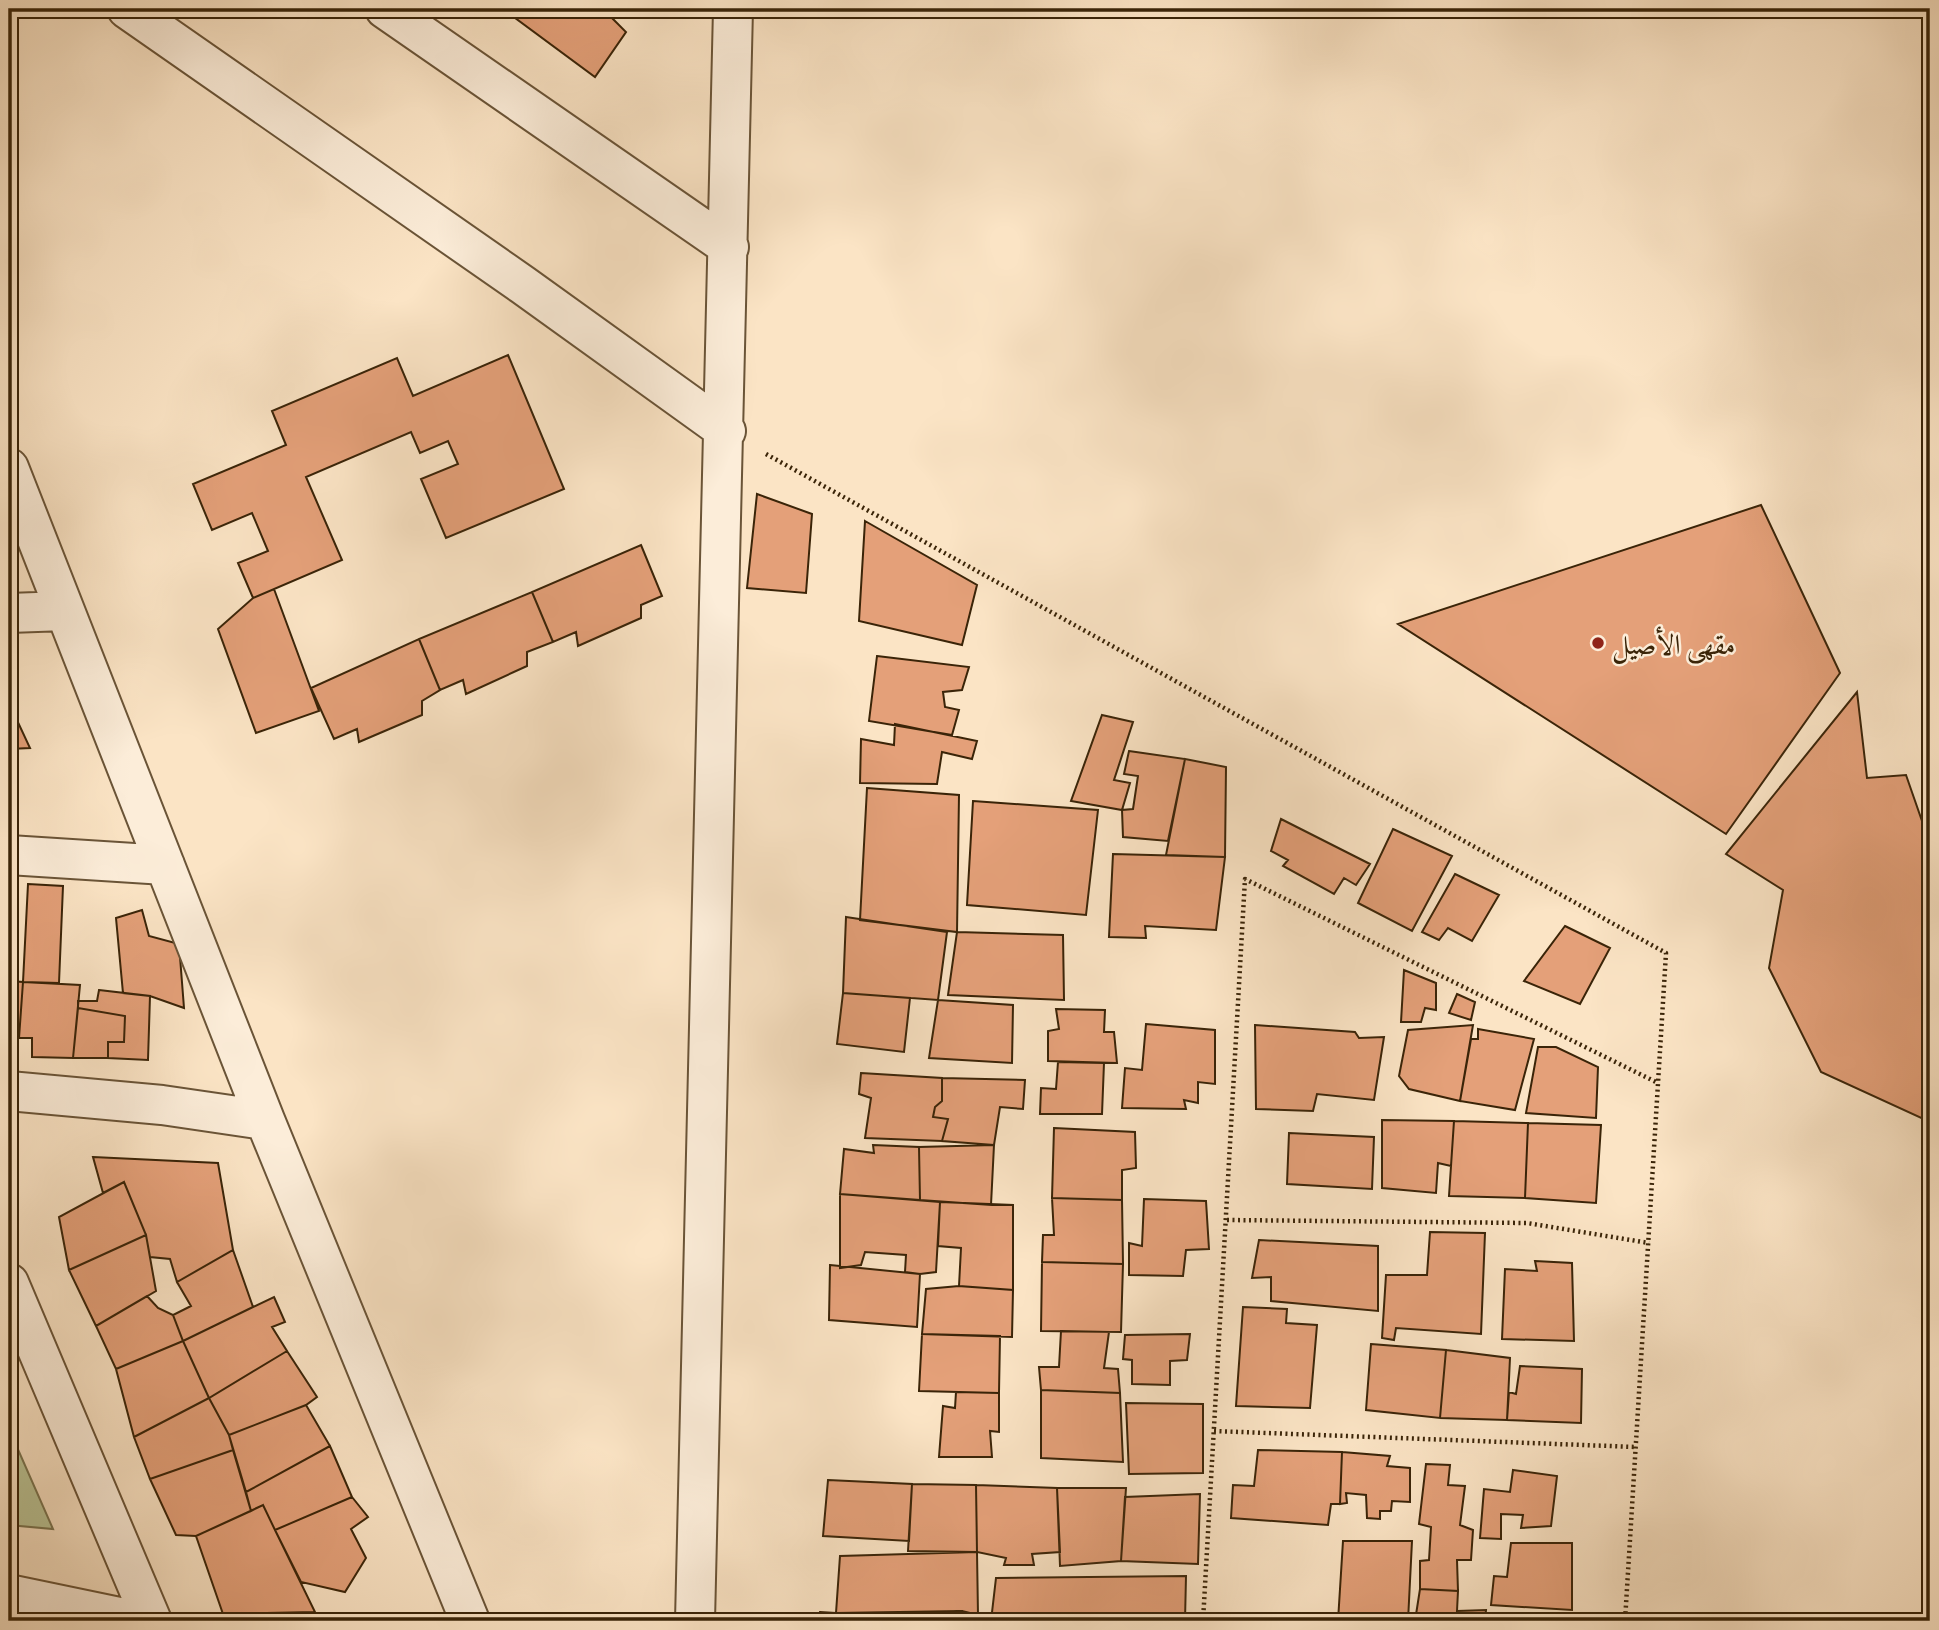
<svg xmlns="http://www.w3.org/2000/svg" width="1939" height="1630" viewBox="0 0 1939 1630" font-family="'Gentium Book Plus',Amiri,serif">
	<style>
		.green { fill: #bbc597; stroke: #7a7450; stroke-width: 2 }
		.building { fill: #e4a079; stroke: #3a2408; stroke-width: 2 }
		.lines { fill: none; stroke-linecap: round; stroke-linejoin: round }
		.street-casing { stroke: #6a5437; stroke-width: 42 }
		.path { stroke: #3a2408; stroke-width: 4.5; stroke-dasharray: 2 3.5; stroke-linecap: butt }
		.street { stroke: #fcedd9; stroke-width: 38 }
		.poi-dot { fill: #8f2418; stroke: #fcedd9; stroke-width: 2.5 }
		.labels { text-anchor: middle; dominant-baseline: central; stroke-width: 5; stroke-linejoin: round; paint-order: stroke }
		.poi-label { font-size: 28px; fill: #3a2408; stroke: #fcedd9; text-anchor: start }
	</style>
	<rect width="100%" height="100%" fill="#fbe4c5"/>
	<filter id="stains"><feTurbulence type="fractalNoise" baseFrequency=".00286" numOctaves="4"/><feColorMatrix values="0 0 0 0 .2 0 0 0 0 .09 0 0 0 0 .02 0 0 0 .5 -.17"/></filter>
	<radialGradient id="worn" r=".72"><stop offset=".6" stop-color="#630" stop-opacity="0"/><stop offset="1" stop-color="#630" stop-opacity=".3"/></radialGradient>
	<path class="green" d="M9 1429 53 1529 9 1525Z"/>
	<path class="building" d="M503 9H616L611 17 626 32 595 77Z
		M508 355 564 489 446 538 421 479 458 464 448 441 420 453 411 432 306 477 342 560 253 598 238 563 268 551 252 513 212 530 193 484 286 445 272 411 397 358 413 396Z
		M757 494 812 514 806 593 747 588Z
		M1761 505 1840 673 1726 834 1398 624Z
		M865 521 977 585 962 645 859 621Z
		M641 545 662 596 641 605V618L578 646 576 632 553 642 532 592Z
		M274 589 319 711 256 733 218 629 253 598Z
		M532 592 553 642 527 652V666L466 694 463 680 440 690 419 639Z
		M419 639 440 690 422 701V715L359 742 357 729 334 739 311 688Z
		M877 656 969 667 962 690 943 692 945 707 959 710 952 735 869 721Z
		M1857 692 1867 778 1906 775 1930 844V1122L1821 1072 1769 968 1783 890 1726 854Z
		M9 703 30 748 9 749Z
		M1102 715 1133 722 1114 780 1130 783 1122 810 1071 801Z
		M895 724 977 741 972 759 942 752 937 784 860 783 861 739 894 745Z
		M1129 751 1185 759 1168 841 1123 837 1122 810 1133 809 1138 776 1124 774Z
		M1185 759 1226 767 1225 857 1166 855Z
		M9 780 12 781 13 809H9Z
		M867 788 959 795 957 932 860 920Z
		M973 801 1098 810 1086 915 967 905Z
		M1281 819 1370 864 1356 885 1344 878 1334 894 1283 866 1288 860 1271 851Z
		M1393 829 1452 856 1412 931 1358 903Z
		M1113 854 1225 857 1216 930 1145 926 1146 938 1109 937Z
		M1455 874 1499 895 1472 941 1448 928 1439 940 1422 932Z
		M28 884 63 886 59 983 23 982Z
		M142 910 149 936 179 944 184 1008 150 996 123 993 116 918Z
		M846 917 947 932 938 1000 843 993Z
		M1565 926 1610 948 1580 1004 1524 981Z
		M957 932 1063 935 1064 1000 948 995Z
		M1404 970 1436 983V1010L1425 1008 1421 1022H1401Z
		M9 981 23 982 19 1038H9Z
		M23 982 80 985 73 1058 32 1057V1038H19Z
		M99 990 150 996 148 1060 108 1058V1042H124L125 1016 78 1008V1001H97Z
		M843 993 910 998 904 1052 837 1044Z
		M1457 994 1475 1002 1471 1020 1449 1013Z
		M938 1000 1013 1005 1012 1063 929 1058Z
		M78 1008 125 1016 124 1042H108V1058H73Z
		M1056 1009 1105 1010 1104 1032H1114L1117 1063 1048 1061V1031L1059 1029Z
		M1146 1024 1215 1030V1084L1198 1082V1103L1184 1100 1186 1109 1122 1108 1125 1068 1142 1070Z
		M1255 1025 1355 1032 1359 1038 1384 1037 1374 1100 1317 1094 1313 1111 1256 1109Z
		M1473 1025 1460 1101 1409 1089 1399 1076 1408 1030Z
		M1478 1029 1534 1039 1515 1110 1460 1101 1471 1039H1478Z
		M1538 1047H1556L1598 1067 1596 1118 1526 1113Z
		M1058 1062 1104 1063 1102 1114H1040L1041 1088 1056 1089Z
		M861 1073 942 1078V1101L935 1107 933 1117 948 1119 942 1141 865 1138 871 1098 859 1094Z
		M942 1078 1025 1080 1023 1109 1000 1107 994 1145 942 1141 948 1119 933 1117 935 1107 942 1101Z
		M1382 1120 1454 1121 1451 1166 1438 1163 1436 1193 1382 1188Z
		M1454 1121 1528 1123 1525 1198 1449 1196Z
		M1528 1123 1601 1125 1596 1203 1525 1198Z
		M1054 1128 1135 1132 1136 1168 1122 1170V1200L1052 1198Z
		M1289 1133 1374 1137 1372 1189 1287 1184Z
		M873 1145 919 1147 920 1200 840 1194 844 1149 874 1153Z
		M994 1145 991 1205 920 1200 919 1147Z
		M93 1157 218 1163 233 1250 177 1282 170 1259 150 1257 146 1235 124 1182 103 1193Z
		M124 1182 146 1235 69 1270 59 1217Z
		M840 1194 940 1202 936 1272 920 1274 905 1272 906 1255 865 1252 861 1265 840 1268Z
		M1052 1198 1122 1200 1123 1264 1042 1262 1043 1235H1054Z
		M1144 1199 1206 1201 1209 1249 1186 1250 1183 1276 1129 1275V1243L1142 1246Z
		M940 1202 1013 1205V1290L959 1286 961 1248 938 1246Z
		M1430 1232 1485 1233 1481 1334 1396 1328 1394 1340 1382 1338 1386 1275H1427Z
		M146 1235 156 1291 96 1326 69 1270Z
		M1259 1240 1378 1246V1311L1271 1301V1277L1252 1278Z
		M233 1250 253 1307 183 1341 173 1315 191 1306 177 1282Z
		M1535 1261 1572 1263 1574 1341 1502 1339 1505 1269 1537 1271Z
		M1042 1262 1123 1264 1121 1332 1041 1331Z
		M830 1265 920 1274 917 1327 829 1320Z
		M959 1286 1013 1290 1012 1337 922 1334 926 1289Z
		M147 1296 158 1308 173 1315 183 1341 116 1369 96 1326Z
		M274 1297 285 1322 272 1327 287 1351 209 1398 183 1341Z
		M1243 1307 1287 1309 1286 1323 1317 1325 1310 1408 1236 1406Z
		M1061 1331 1109 1332 1104 1368 1118 1369 1120 1393 1041 1390 1039 1367H1059Z
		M922 1334 1000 1336 999 1393 919 1391Z
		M1190 1334 1187 1360 1170 1361V1385L1132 1384V1360L1123 1359 1125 1335Z
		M183 1341 209 1398 134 1437 116 1369Z
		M1371 1344 1446 1350 1440 1418 1366 1410Z
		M1446 1350 1510 1358 1507 1420 1440 1418Z
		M287 1351 317 1397 306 1405 229 1435 209 1398Z
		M1520 1366 1582 1369 1581 1423 1507 1420 1509 1392 1516 1394Z
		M1041 1390 1120 1393 1123 1462 1041 1458Z
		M956 1392 999 1393V1432L990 1431 992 1457H939L943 1406 955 1408Z
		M209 1398 229 1435 233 1450 150 1479 134 1437Z
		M1126 1403 1203 1404V1473L1129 1474Z
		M306 1405 330 1446 246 1492 229 1435Z
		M330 1446 352 1497 275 1530 263 1505 251 1511 246 1492Z
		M233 1450 251 1511 196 1536 176 1535 150 1479Z
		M1258 1450 1342 1452 1340 1504H1331L1328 1525 1231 1518 1233 1485 1254 1486Z
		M1342 1452 1390 1456 1387 1466 1410 1468V1502L1392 1501 1391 1511H1380V1519L1367 1518 1366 1495 1346 1493 1347 1503 1340 1504Z
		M1426 1464 1450 1465 1448 1485 1465 1486 1460 1525 1473 1530 1471 1560H1457L1458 1591 1420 1589V1561L1429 1560 1431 1527 1419 1524Z
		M1513 1470 1557 1476 1551 1526 1521 1528 1523 1515 1501 1514V1539L1480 1538 1484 1489 1510 1492Z
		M828 1480 912 1484 909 1541 823 1536Z
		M912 1484 976 1485 977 1552 908 1551Z
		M976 1485 1057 1488 1060 1552 1032 1554 1034 1565H1004L1006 1558 977 1552Z
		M1057 1488H1126L1121 1561 1060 1566Z
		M1200 1494 1198 1564 1121 1561 1125 1497Z
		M352 1497 368 1517 351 1529 366 1558 345 1592 301 1582 275 1530Z
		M263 1505 275 1530 315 1612 223 1614 196 1536Z
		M1343 1541H1412L1408 1621H1338Z
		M1511 1543H1572V1610L1491 1605 1494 1576 1507 1577Z
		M977 1552 978 1615 962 1611 836 1613 840 1556Z
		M1186 1576 1185 1621H991L996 1578Z
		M1420 1589 1458 1591 1457 1611 1486 1610 1485 1621H1415Z
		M962 1611V1621H887L888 1613Z
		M820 1612 836 1613H888L887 1621H819Z"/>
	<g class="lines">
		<g class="street-casing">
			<path id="street" d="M127 9 523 285 726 431
				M385 9 729 247
				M9 468 265 1120 470 1621
				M9 613 65 611
				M9 855 165 865
				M9 1091 162 1105 265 1120
				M9 1283 152 1621
				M9 1594 139 1621
				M695 1621 733 9"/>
		</g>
		<path class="path" d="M766 454 1666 953 1625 1621
			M1227 1220 1527 1223 1649 1243
			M1214 1431 1636 1447
			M1203 1621 1245 879 1658 1083"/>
		<use href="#street" class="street"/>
	</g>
	<circle class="poi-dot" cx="1598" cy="643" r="7"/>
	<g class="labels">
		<g class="poi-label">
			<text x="1612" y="643">مقهى الأصيل</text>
		</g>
	</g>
	<rect width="1939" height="1630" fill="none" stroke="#fbe4c5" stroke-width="35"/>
	<rect x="10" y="10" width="1918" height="1609" fill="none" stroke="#3a2408" stroke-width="3.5"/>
	<rect x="18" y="18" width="1904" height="1595" fill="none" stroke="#3a2408" stroke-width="2"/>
	<rect width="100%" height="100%" filter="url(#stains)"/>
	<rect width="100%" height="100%" fill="url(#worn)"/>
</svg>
